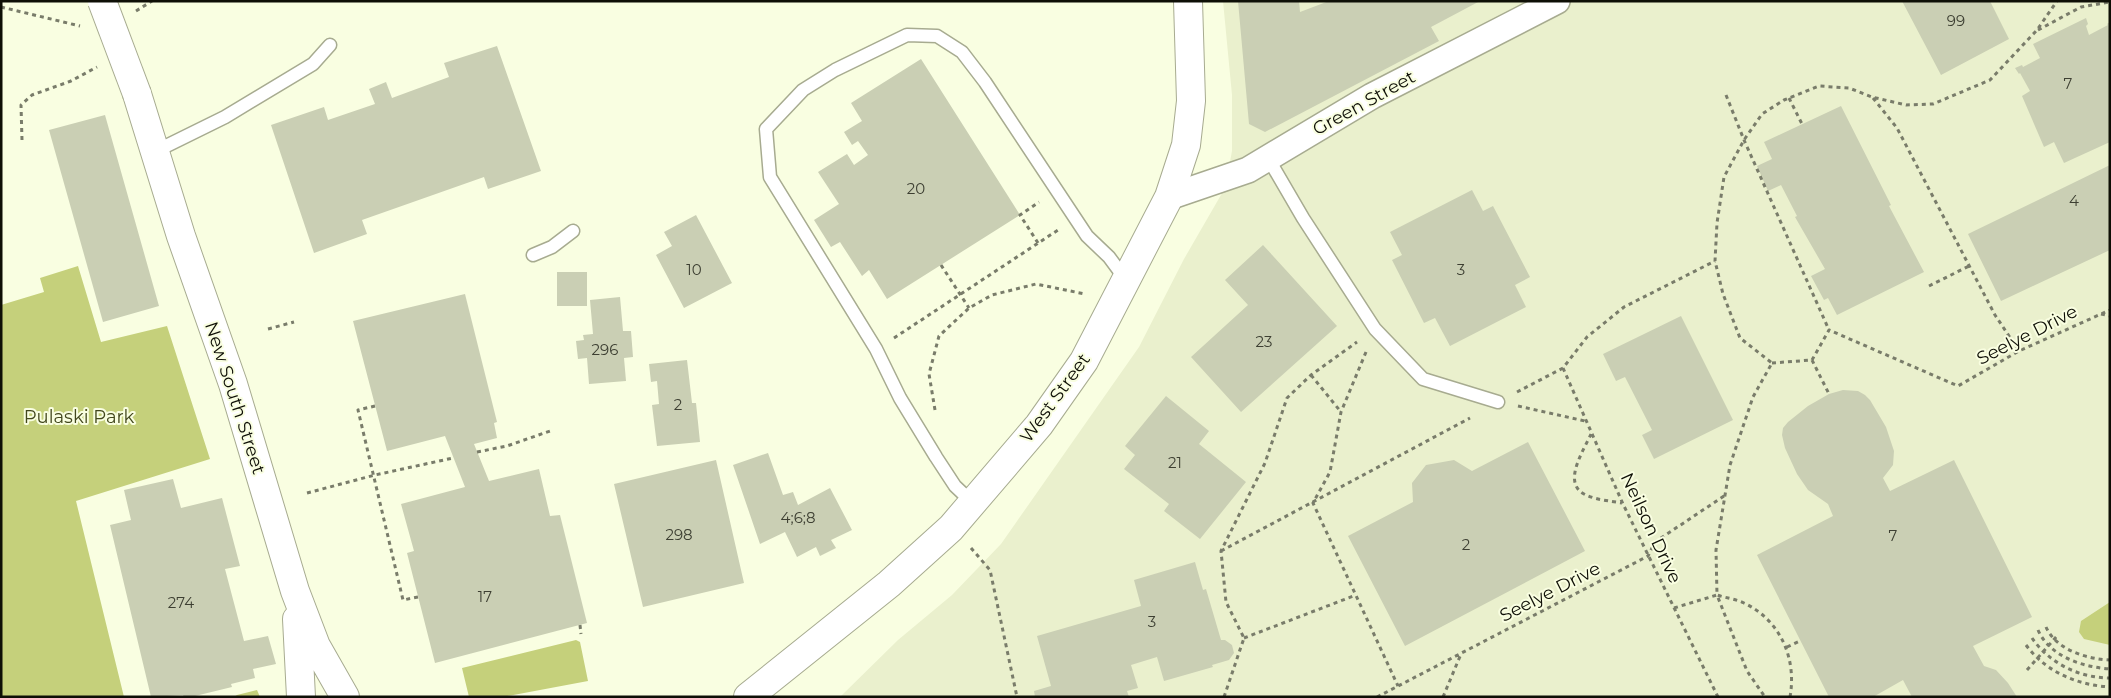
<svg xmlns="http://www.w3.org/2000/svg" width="2111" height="698" viewBox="0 0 2111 698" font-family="Montserrat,sans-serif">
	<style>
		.built { fill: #eaf0cd }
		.green { fill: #c5d07b }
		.building { fill: #cacfb4 }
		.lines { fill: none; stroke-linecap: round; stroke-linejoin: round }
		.lane-casing { stroke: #a7ab90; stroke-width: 15 }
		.street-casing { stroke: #a7ab90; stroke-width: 28 }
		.secondary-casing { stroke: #a7ab90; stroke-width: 30 }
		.primary-casing { stroke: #a7ab90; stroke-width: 30 }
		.path { stroke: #797c6a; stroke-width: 3; stroke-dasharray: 4 4; stroke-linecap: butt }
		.lane { stroke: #fff; stroke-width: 12 }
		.street { stroke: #fff; stroke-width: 25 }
		.secondary { stroke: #fff; stroke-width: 28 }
		.primary { stroke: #fff; stroke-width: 28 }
		.primary-bridge-casing { stroke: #a7ab90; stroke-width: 30; stroke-linecap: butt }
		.primary-bridge { stroke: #fff; stroke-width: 28 }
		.labels { text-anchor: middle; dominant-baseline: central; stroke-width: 4; stroke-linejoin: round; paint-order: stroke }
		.number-label { font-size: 15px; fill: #3d3f32 }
		.street-label { font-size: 18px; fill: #0e0f06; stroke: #f9fee1 }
		.park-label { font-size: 18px; fill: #42471d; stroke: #f9fee1 }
	</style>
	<rect width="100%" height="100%" fill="#f9fee1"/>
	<path class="built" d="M1223 1H2110V697H840L898 640 952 595 1001 544 1139 347 1184 259 1225 188 1232 151V95Z"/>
	<path class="green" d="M78 266 101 342 167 326 210 459 76 501 124 697H1V305L44 292 40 278Z
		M2110 602V645L2084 639 2079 632 2081 621Z
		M576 640 580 642 588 681 502 697H469L462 668Z
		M257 690 260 697H234L237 695Z"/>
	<path class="building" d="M1238 1H1299L1300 12 1329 1H1480L1431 27 1439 41 1265 132 1249 124Z
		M1902 1H1990L2009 39 1941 75Z
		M2086 18 2088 24 2086 26 2089 35 2108 25 2107 24 2110 22V142L2064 163 2054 142 2044 147 2022 96 2030 91 2020 73 2019 74 2015 68 2022 65 2023 67 2040 58 2033 44Z
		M497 46 541 171 488 189 484 177 362 220 367 234 314 253 271 125 324 107 328 120 375 104 369 89 386 82 392 98 449 77 444 63Z
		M921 59 1020 215 887 299 869 270 862 276 840 242 831 247 814 220 839 204 818 172 847 154 854 165 868 155 858 141 852 145 844 132 862 121 851 103Z
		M1841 106 1891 205 1889 206 1924 272 1837 315 1828 298 1824 300 1811 276 1825 269 1795 217 1797 216 1781 185 1768 191 1757 166 1772 159 1764 142Z
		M105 115 159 306 103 322 49 130Z
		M2110 165V250L2001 301 1968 234Z
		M1472 190 1483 211 1493 206 1530 277 1515 285 1526 307 1450 346 1435 318 1424 323 1392 260 1402 255 1390 232Z
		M696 215 732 283 684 308 656 255 672 246 664 232Z
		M1263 245 1337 326 1241 412 1191 357 1248 305 1225 280Z
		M557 272H587V306H557Z
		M465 294 497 422 494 423 497 438 474 444 489 481 539 469 550 516 560 515 587 623 435 663 407 553 414 551 401 504 465 487 445 436 387 451 353 321Z
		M620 297 623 331H631L633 357 624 358 626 381 589 384 587 358 578 359 576 341 584 340 583 335 593 334 590 300Z
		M1681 316 1733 420 1654 459 1642 435 1652 430 1625 377 1616 381 1603 354Z
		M687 360 692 403H696L700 442 657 446 652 405 659 404 657 381 651 382 649 364Z
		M1843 390 1858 391 1865 395 1870 400 1886 427 1894 451 1893 465 1883 478 1890 491 1954 460 2032 617 1973 646 1984 666 1996 670 2008 683 2017 697H1912L1903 680 1873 697H1829L1757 555 1833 516 1828 504 1808 490 1797 474 1785 448 1782 435 1783 428 1788 422 1808 406 1829 394Z
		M1166 396 1209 431 1199 444 1246 482 1200 539 1164 511 1169 504 1124 469 1135 455 1125 446Z
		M1528 442 1585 551 1405 646 1348 536 1413 502 1412 483 1426 465 1454 460 1472 471Z
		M768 453 783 495 793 492 798 505 830 488 852 530 831 540 836 548 820 556 816 547 797 557 785 532 760 544 733 465Z
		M716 460 744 583 643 607 614 484Z
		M173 479 181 508 222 498 240 566 225 569 244 641 268 636 276 664 253 669 255 678 231 684 232 687 191 697H184L183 695 151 697 110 525 131 520 124 490Z
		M1195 562 1203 590 1206 589 1221 640H1225L1232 645 1234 653 1229 660 1212 665 1213 667 1164 681 1157 657 1131 665 1138 688 1127 691 1129 697H1035L1034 691 1051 686 1037 636 1141 606 1134 580Z"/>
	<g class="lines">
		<g class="lane-casing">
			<path id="lane" d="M154 152 225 117 313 64 330 45
				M1268 158 1303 218 1375 329 1423 379 1498 402
				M533 255 552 247 573 231
				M974 504 955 486 936 457 900 398 876 349 770 177 766 129 803 90 835 70 907 35 937 36 962 52 985 82 1087 236 1109 257 1126 280"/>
		</g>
		<g class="street-casing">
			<path id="street" d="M1169 197 1248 170 1372 96 1557 1"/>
		</g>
		<g class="secondary-casing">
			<path id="secondary" d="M748 697 889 584 951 528 1039 425 1084 361 1169 197 1186 145 1191 101 1188 1"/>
		</g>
		<g class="primary-casing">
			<path id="primary" d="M137 94 181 236 233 384 295 591 316 646 345 697
				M297 619 301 697"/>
		</g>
		<path class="path" d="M1 7 80 26
			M136 11 152 1
			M2038 30 2081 7 2110 2
			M1726 95 1744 140 1829 330
			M1789 98 1802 124
			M1873 98 1897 128 1995 315 2019 351
			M22 140 21 105 32 95 71 81 97 67
			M1038 243 1020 215 1039 202
			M941 265 969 308
			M1929 286 1969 266
			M2101 314 2110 316
			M268 329 294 322
			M894 338 1058 230
			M1366 352 1341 412 1330 472 1313 503 1398 686
			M1812 360 1829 394
			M1772 363 1812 360 1829 330 1958 386 2019 351 2110 310
			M1563 368 1623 504 1718 697
			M1311 375 1341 412
			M1517 392 1563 368 1587 337 1624 307 1715 261
			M375 406 358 410 403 600 418 597
			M1518 406 1585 421
			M935 410 929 374 939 336 969 308 992 295 1036 284 1085 294
			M1591 434C1584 450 1562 482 1584 494 1595 500 1611 501 1622 503
			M477 452 507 446 550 431
			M307 493 375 475 453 458
			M971 548 990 570 1017 697
			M1221 551 1470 418
			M1674 608 1717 595 1747 671 1765 697
			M580 625 581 634
			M2046 627C2056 650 2087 659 2110 660
			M2038 630C2050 657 2083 667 2110 669
			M1244 638 1356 595
			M2032 638C2049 663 2079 678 2110 678
			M2026 645C2046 672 2077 685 2110 687
			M1787 647 1800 641
			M2027 670 2057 636
			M1224 697 1244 638 1226 602 1221 551 1265 463 1287 398 1311 375 1357 342
			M1377 697 1648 556 1655 542 1724 496
			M1443 697 1461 654
			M1790 697C1797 658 1780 620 1744 603 1736 599 1726 598 1717 595L1716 550 1730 465 1753 397 1772 363 1740 338 1723 294 1715 261 1717 223 1724 177 1744 140 1762 114 1784 100 1819 86 1849 88 1872 97 1906 105 1933 104 1990 80 2037 30 2057 1"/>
		<use href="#lane" class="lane"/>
		<use href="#street" class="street"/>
		<use href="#secondary" class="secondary"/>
		<use href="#primary" class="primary"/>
		<g class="primary-bridge-casing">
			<path id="primary-bridge" d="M102 1 137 94"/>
		</g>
		<use href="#primary-bridge" class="primary-bridge"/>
	</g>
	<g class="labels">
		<g class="number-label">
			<text x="1956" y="20">99</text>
			<text x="2068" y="83">7</text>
			<text x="916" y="188">20</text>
			<text x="2074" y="200">4</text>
			<text x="694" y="269">10</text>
			<text x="1461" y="269">3</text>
			<text x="1264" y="341">23</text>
			<text x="605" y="349">296</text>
			<text x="678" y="404">2</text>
			<text x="1175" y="462">21</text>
			<text x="798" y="517">4;6;8</text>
			<text x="679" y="534">298</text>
			<text x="1893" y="535">7</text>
			<text x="1466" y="544">2</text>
			<text x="485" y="596">17</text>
			<text x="181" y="602">274</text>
			<text x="1152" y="621">3</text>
		</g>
		<g class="street-label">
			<text transform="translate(1364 103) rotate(-29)">Green Street</text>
			<text transform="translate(2027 335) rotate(-27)">Seelye Drive</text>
			<text transform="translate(235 398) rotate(72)">New South Street</text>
			<text transform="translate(1055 398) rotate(-54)">West Street</text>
			<text transform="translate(1651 528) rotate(65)">Neilson Drive</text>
			<text transform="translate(1550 592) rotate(-27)">Seelye Drive</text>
		</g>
		<g class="park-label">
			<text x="79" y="417">Pulaski Park</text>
		</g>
	</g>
	<rect width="2111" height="698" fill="none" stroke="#0e0f06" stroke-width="5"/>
</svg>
